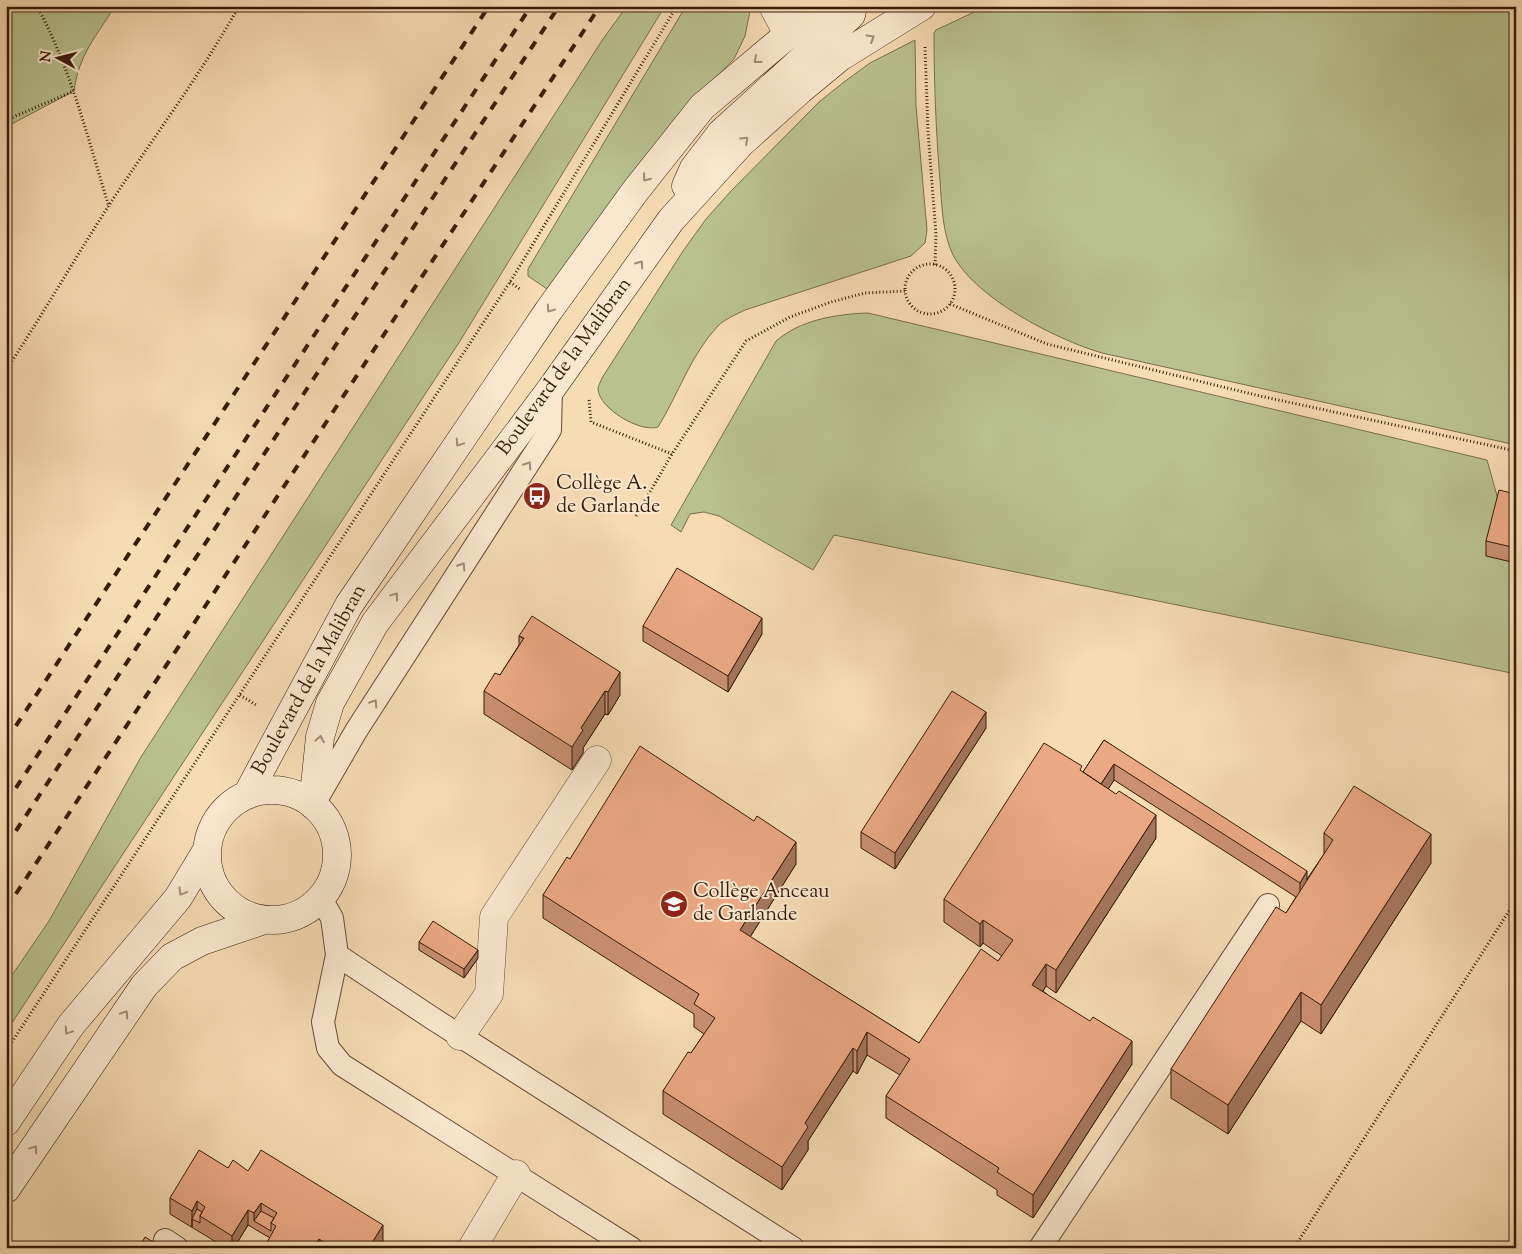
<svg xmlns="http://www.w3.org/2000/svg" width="1522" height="1254" viewBox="0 0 1522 1254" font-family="'Sorts Mill Goudy',serif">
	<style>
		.green { fill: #b9c18f; stroke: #786e4c }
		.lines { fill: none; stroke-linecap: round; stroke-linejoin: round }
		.lane-casing { stroke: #664b33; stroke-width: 24 }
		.street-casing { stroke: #664b33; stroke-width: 29 }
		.secondary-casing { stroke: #361b08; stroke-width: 29 }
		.path { stroke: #361b08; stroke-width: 3; stroke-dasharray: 1 2.5; stroke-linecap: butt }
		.lane { stroke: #f9e8ce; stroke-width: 22 }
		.street { stroke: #f9e8ce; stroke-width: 28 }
		.secondary { stroke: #f9e8ce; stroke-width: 28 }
		.rail { stroke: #361b08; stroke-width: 4; stroke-dasharray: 9 9; stroke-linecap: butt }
		.wall { fill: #c99072; stroke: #361b08 }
		.shaded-wall { fill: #a4765c; stroke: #361b08 }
		.building { fill: #eaa884; stroke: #361b08 }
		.oneway { stroke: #a18c75 }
		.labels { text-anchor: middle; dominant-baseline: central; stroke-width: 4; stroke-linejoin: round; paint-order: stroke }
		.street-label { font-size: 20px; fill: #361b08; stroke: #f9e8ce }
		.poi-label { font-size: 20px; fill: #361b08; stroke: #f9e8ce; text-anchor: start }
	</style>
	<rect width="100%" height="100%" fill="#f6dbb3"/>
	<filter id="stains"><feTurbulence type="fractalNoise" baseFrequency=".004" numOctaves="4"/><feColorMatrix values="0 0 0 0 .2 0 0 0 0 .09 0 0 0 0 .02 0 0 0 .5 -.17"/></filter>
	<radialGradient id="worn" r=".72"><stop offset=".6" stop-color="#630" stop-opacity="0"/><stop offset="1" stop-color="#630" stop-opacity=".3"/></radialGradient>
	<path class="green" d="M6 6H115C96 37 79 54 74 91L6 127V114L11 111 6 107Z
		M627 6H665L460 341 6 1032V984L49 921 141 757 603 39Z
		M686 6H751L745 36 734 59 669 126 547 289 528 276V269Z
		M987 6H1516V445L1102 353C1057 340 975 298 953 255 942 232 942 205 940 181 936 132 934 82 934 33L936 30Z
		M915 40 916 106 927 230 925 243 911 256 745 310C735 315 725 319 718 326 691 354 678 395 658 427 641 433 599 409 598 389 598 386 601 381 602 378L683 251 706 219 731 191 819 102 844 82 870 63Z
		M868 313 1487 460 1516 563V674L834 535 813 570 719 516 704 512 690 514 681 532 671 525 776 341C800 320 836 314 868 313Z"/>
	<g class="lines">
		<g class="lane-casing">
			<path id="lane" d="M315 802 356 731 550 430 551 389
				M321 899 332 918 337 955 323 1022 328 1048 342 1065 631 1248
				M337 955 432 1018 793 1248
				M165 1240 177 1248
				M1040 1248 1268 905"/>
		</g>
		<g class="street-casing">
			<path id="street" d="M773 6 788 34
				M460 1036 489 994 494 917 597 760
				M472 1248 516 1174"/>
		</g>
		<g class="secondary-casing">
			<path id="secondary" d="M686 186 694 168 721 133 851 15 853 6
				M207 855a65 65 0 1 1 130 0a65 65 0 1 1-130 0Z
				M247 795 349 605 549 310 636 190 702 107 822 6
				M313 805 320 737 330 703 375 623 551 389 671 220 741 143 800 90 840 57 922 6
				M6 1122 71 1025 178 898 207 850
				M6 1189 144 986 172 957 202 941 264 920"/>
		</g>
		<path class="path" d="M37 6C71 69 88 139 109 207
			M925 47 928 131 936 235 935 265
			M6 120 74 91
			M905 289a25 25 0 1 1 50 0a25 25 0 1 1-50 0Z
			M510 282 521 290
			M950 304 1047 344 1260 396 1516 451
			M6 370C46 310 81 247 121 187 161 127 204 69 239 6
			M589 400 591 422 672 454
			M636 516 672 454 746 341 790 317 831 302 865 293 905 291
			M240 695 256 705
			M6 1051 510 282 677 6
			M1294 1248 1516 900"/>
		<use href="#lane" class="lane"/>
		<use href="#street" class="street"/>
		<use href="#secondary" class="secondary"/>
		<path class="rail" d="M6 741 489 6
			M6 803 531 6
			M6 846 559 6
			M6 909 600 6"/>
	</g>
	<path class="wall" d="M1516 494V563L1486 556V541Z
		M643 626 762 634 728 692 643 641Z
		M519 636 620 695 608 715 605 714 583 748V753L572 770 484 714V691L500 675 519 645Z
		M986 728 895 869 861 848V832Z
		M1104 740 1307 879 1324 854V833L1431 863 1321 1034 1301 1021 1228 1134 1171 1098V1069L1286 913 1296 897 1114 780 1108 789 1156 838 1056 993 1046 986 1043 991 1132 1064 1033 1218 997 1195V1190L886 1118V1096L900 1075 867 1055 857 1074 853 1071 808 1141V1150L782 1190 663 1114V1091L691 1053 704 1034 694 1027V1014L543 918V895L570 859 796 864 750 937 919 1043 998 961 1002 956 983 943 980 947 944 922V899L1082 772H1083Z
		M419 942 478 958 464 978 419 950Z
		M228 1168 248 1171 383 1241 379 1248H264L270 1238 248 1225 234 1248H226L170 1214V1198Z"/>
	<path class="shaded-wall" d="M762 618V634L728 692V676Z
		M620 672V695L608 715V692Z
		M605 691V714L583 748V753L572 770V747L581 728Z
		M986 712V728L895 869V853Z
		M1114 764V780L1098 805V789Z
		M1156 815V838L1056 993V970Z
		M1431 834V863L1321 1034V1005Z
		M796 842V864L740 953V930Z
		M1307 871V887L1300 899V883Z
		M983 920V943L980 947V924Z
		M478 950V958L464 978V969Z
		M1046 964V986L1032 1008V985Z
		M1301 992V1021L1228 1134V1105Z
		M867 1032V1055L857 1074V1051Z
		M1132 1041V1064L1033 1218V1195Z
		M853 1048V1071L808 1141V1150L782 1190V1167L805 1123Z
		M197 1201V1217L192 1219V1227V1211Z
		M261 1203V1219L254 1221V1213Z
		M248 1210V1225L234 1248H232V1236Z
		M383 1225V1241L379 1248H370V1246Z
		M319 1239V1248H314Z"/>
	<path class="building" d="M1499 490 1516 494V548L1486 541Z
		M677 568 762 618 728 676 643 626Z
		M532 616 620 672 608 692 605 691 581 728 583 730 572 747 484 691 495 673 500 675 524 638 519 636Z
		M952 691 986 712 895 853 861 832Z
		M1104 740 1307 871 1300 883 1114 764 1101 784 1083 772Z
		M1044 743 1082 766 1080 770 1116 794 1119 791 1156 815 1056 970 1046 964 1032 985 1090 1021 1093 1017 1132 1041 1033 1195 997 1172 999 1168 886 1096 910 1059 867 1032 857 1051 853 1048 805 1123 808 1127 782 1167 663 1091 688 1052 691 1053 715 1018 694 1004 699 994 543 895 567 857 570 859 640 746 754 821 757 816 796 842 740 930 919 1043 981 949 998 961 1013 940 983 920 980 924 944 899Z
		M1354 786 1431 834 1321 1005 1301 992 1228 1105 1171 1069 1276 907 1286 913 1333 840 1324 833Z
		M433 921 478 950 464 969 419 942Z
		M199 1150 228 1168 233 1160 248 1171 261 1150 383 1225 370 1246 374 1248H333L319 1239 314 1248H311L308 1246 307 1248H264L276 1226 271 1223 277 1213 261 1203 254 1213 248 1210 232 1236 200 1216 205 1207 197 1201 192 1211 170 1198Z
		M197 1209 202 1212 200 1216V1223L192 1219Z
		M261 1211 274 1218 271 1223V1231L254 1221Z
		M145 1237 163 1248H139Z"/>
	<defs><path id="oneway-chevron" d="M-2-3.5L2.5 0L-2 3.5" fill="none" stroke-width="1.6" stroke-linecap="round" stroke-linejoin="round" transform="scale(1.25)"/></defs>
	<g class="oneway">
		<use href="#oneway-chevron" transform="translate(871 38) rotate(-31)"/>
		<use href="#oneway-chevron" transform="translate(757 60) rotate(139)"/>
		<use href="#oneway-chevron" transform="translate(745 140) rotate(-43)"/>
		<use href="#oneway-chevron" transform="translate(646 178) rotate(128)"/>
		<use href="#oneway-chevron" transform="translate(640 264) rotate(-55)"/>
		<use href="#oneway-chevron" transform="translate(550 309) rotate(125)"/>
		<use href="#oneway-chevron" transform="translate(459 443) rotate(124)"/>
		<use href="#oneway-chevron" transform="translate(528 465) rotate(-57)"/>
		<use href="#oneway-chevron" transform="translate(462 566) rotate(-57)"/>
		<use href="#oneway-chevron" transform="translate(395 596) rotate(-53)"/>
		<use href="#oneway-chevron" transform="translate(374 703) rotate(-57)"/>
		<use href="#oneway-chevron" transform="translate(320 739) rotate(-80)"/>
		<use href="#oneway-chevron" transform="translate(182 892) rotate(121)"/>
		<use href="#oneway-chevron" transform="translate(125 1014) rotate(-56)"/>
		<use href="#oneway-chevron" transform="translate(68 1031) rotate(124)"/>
		<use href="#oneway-chevron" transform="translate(34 1149) rotate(-56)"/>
	</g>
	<defs>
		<g id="bus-disc" transform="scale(1.4375)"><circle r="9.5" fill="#8f2418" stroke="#f9e8ce"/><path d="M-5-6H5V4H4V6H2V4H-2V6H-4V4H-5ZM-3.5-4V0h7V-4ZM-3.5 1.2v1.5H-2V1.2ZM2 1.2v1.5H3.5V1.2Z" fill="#fff"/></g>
		<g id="school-disc" transform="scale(1.4375)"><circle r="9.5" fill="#8f2418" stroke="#f9e8ce"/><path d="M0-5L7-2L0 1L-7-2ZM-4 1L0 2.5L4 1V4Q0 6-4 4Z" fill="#fff"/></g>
	</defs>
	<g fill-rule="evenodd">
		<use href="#bus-disc" x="537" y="496"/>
		<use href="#school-disc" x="674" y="904"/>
	</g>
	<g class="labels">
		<g class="street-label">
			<text transform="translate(565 367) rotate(-54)">Boulevard de la Malibran</text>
			<text transform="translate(310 680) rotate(-61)">Boulevard de la Malibran</text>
		</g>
		<g class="poi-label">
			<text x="556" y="484">Collège A.<tspan x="556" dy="23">de Garlande</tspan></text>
			<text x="693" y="892">Collège Anceau<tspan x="693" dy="23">de Garlande</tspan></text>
		</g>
	</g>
	<rect width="1522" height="1254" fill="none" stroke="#f6dbb3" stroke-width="25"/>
	<rect x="8" y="8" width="1507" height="1239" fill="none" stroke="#361b08" stroke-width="2.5"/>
	<rect x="12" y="12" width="1497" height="1229" fill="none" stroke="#361b08"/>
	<g transform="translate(58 58) rotate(277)" stroke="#f9e8ce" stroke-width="4" paint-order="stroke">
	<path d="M0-4L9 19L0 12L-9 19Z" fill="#361b08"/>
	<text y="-8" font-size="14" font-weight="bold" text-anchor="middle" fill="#361b08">N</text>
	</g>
	<rect width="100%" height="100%" filter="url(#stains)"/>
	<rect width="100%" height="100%" fill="url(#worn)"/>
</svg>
